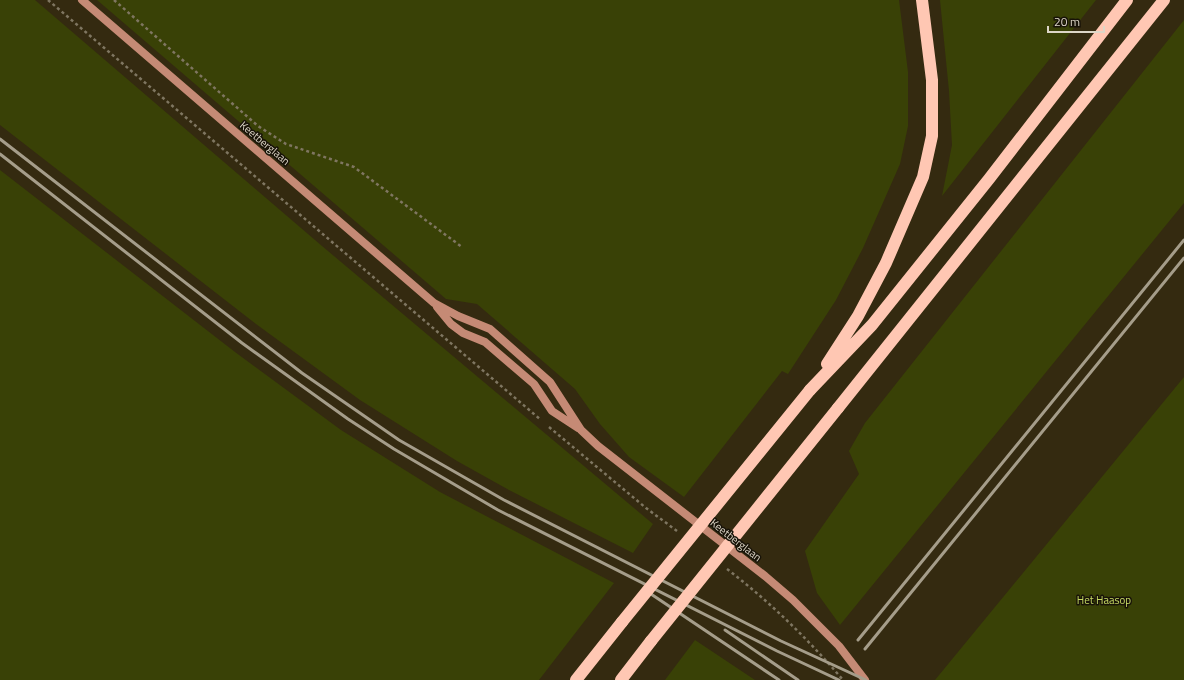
<svg xmlns="http://www.w3.org/2000/svg" width="1184" height="680" viewBox="0 0 1184 680" font-family="'Titillium Web',sans-serif">
	<style>
		.green { fill: #394106 }
		.lines { fill: none; stroke-linecap: round; stroke-linejoin: round }
		.path { stroke: #7f7661; stroke-width: 2.5; stroke-dasharray: 3 3; stroke-linecap: butt }
		.secondary { stroke: #c58a75; stroke-width: 8 }
		.highway { stroke: #ffc7b3; stroke-width: 12 }
		.rail { stroke: #a59d8a; stroke-width: 3 }
		.highway-bridge { stroke: #ffc7b3; stroke-width: 12 }
		.labels { text-anchor: middle; dominant-baseline: central; stroke-width: 3; stroke-linejoin: round; paint-order: stroke }
		.street-label { font-size: 11px; fill: #ddd6c7; stroke: #181308 }
		.park-label { font-size: 11px; fill: #c8dc65; stroke: #181308 }
	</style>
	<rect width="100%" height="100%" fill="#342a10"/>
	<path class="green" d="M0 0H35L322 246 653 524 633 553 509 490 457 461 360 400 256 324 0 125Z
		M97 0H899L908 72V126L900 164 863 248 836 300 788 374 782 371 684 497 629 457 600 424 575 389 477 304 446 299Z
		M940 0H1096L942 196 952 145 949 91Z
		M1184 20V203L840 625 817 593 805 551 859 474 849 451 865 423Z
		M0 170 235 352 341 430 440 492 614 583 539 680H0Z
		M1184 377V680H935Z
		M695 640 755 680H665Z"/>
	<g class="lines">
		<path class="path" d="M48 0 541 420
			M114 0 258 126 286 144 354 167 462 247
			M549 427 646 508 677 531
			M727 569C770 602 808 639 843 680"/>
		<path class="secondary" d="M82 0 434 303 458 316 490 329 550 382 581 430 598 446 765 576 793 600 839 646 865 680
			M437 307 451 324 463 333 485 342 534 384 552 411 578 428"/>
		<path class="highway" d="M827 364 858 316 886 263 923 177 932 136V80L922 0
			M810 390 872 325 989 179 1127 0
			M838 408 1164 0
			M576 680 622 622
			M621 680 651 641"/>
		<path class="rail" d="M0 139 302 373 399 440 504 500 781 641 866 680
			M0 154 242 343 348 419 394 449 498 510 777 651 839 680
			M645 590 779 680
			M725 630 798 680
			M858 640 1184 240
			M865 649 1184 258"/>
		<path class="highway-bridge" d="M622 622 810 390
			M651 641 838 408"/>
	</g>
	<g class="labels">
		<g class="street-label">
			<text transform="translate(265 143) rotate(40)">Keetberglaan</text>
			<text transform="translate(736 540) rotate(38)">Keetberglaan</text>
		</g>
		<g class="park-label">
			<text x="1104" y="600">Het Haasop</text>
		</g>
	</g>
	<path d="M1048 26v6h56v-6" fill="none" stroke="#ddd6c7" stroke-width="2"/>
	<text x="1054" y="26" font-size="12" fill="#ddd6c7" stroke="#181308" stroke-width="3" paint-order="stroke">20 m</text>
</svg>
